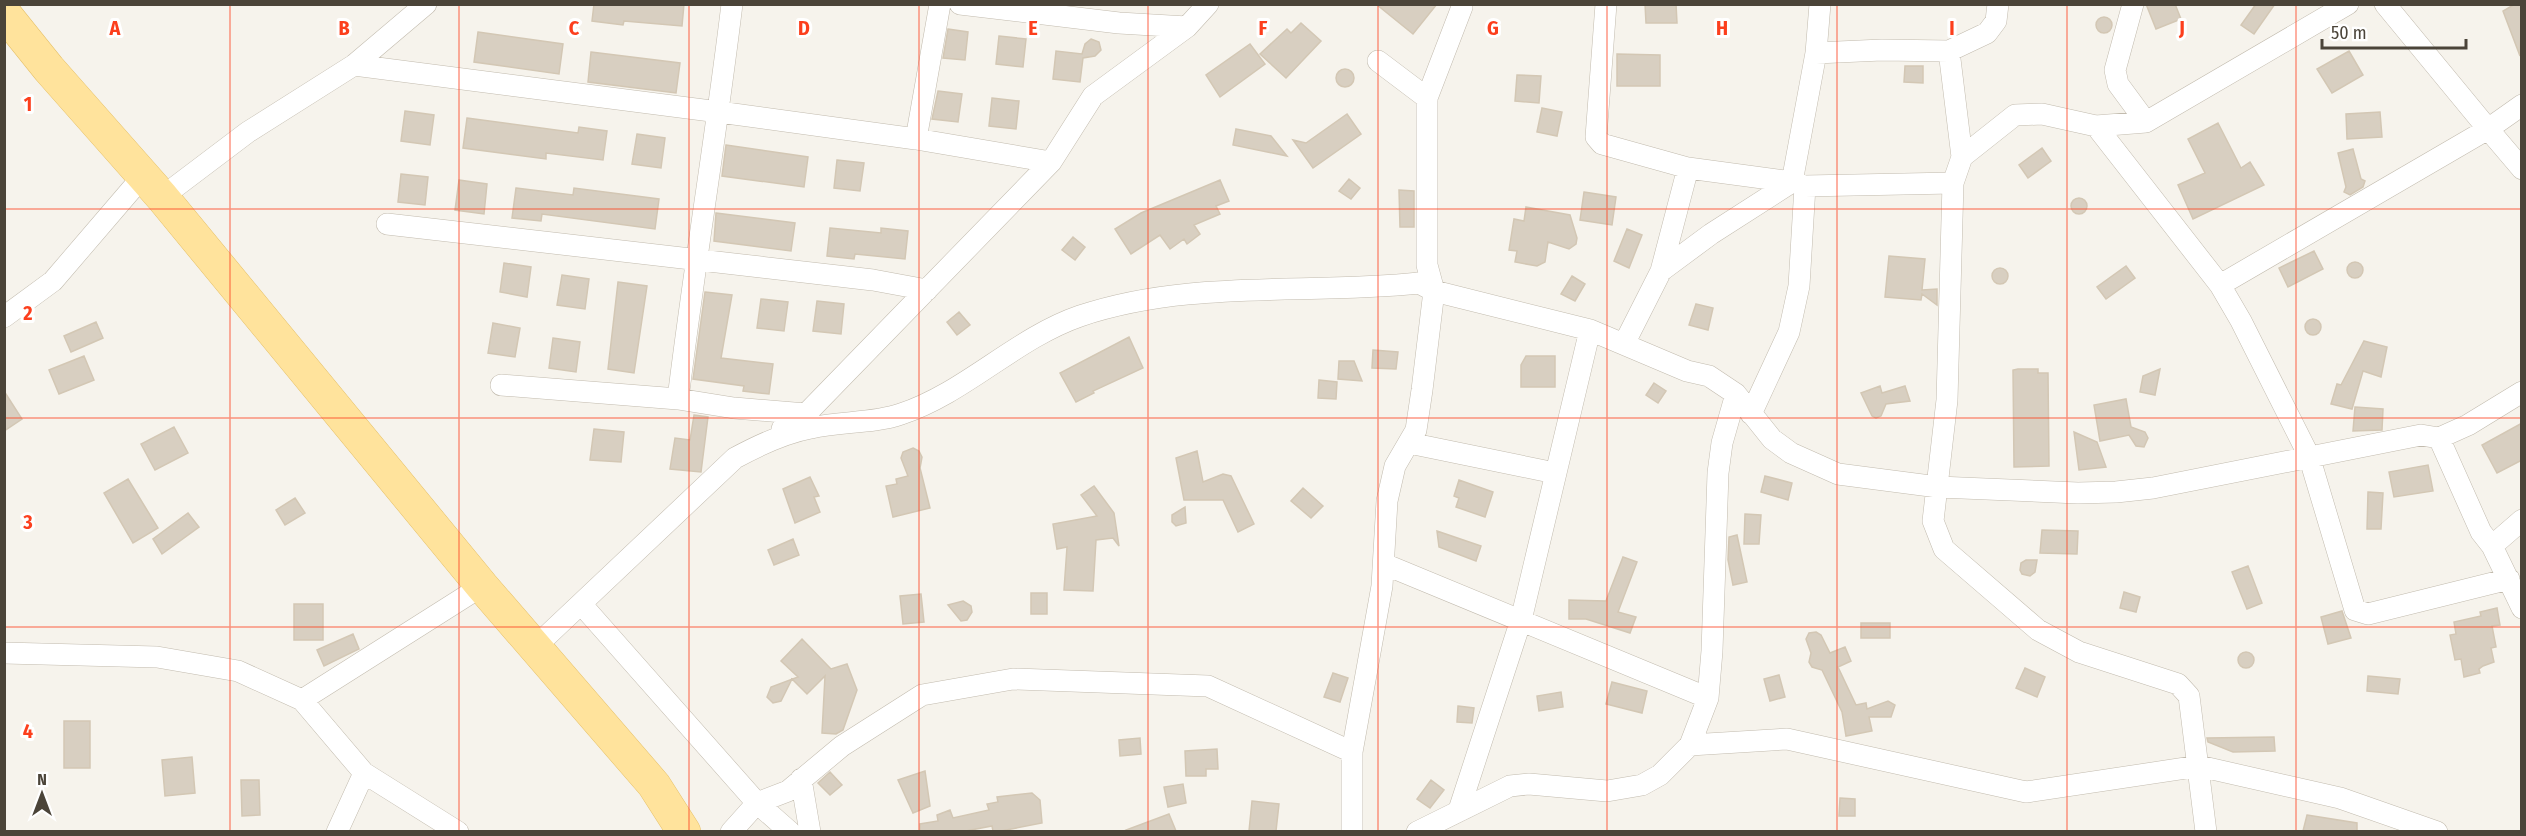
<svg xmlns="http://www.w3.org/2000/svg" width="2526" height="836" viewBox="0 0 2526 836" font-family="'Fira Sans Condensed',sans-serif">
	<style>
		.building { fill: #d8cfc1; stroke: #d3c7b4; stroke-width: 1.5 }
		.lines { fill: none; stroke-linecap: round; stroke-linejoin: round }
		.street-casing { stroke: #c2bbae; stroke-width: 22 }
		.primary-casing { stroke: #e6c16a; stroke-width: 34 }
		.street { stroke: #fff; stroke-width: 21 }
		.primary { stroke: #ffe39c; stroke-width: 33 }
		.grid { fill: none; stroke: #fc3f1d; stroke-width: 1.5; stroke-opacity: 0.55 }
		.grid-label { font-size: 20px; text-anchor: middle; font-weight: bold; fill: #fc3f1d; stroke: #fff; stroke-width: 6; stroke-linejoin: round; paint-order: stroke }
	</style>
	<rect width="100%" height="100%" fill="#f6f3ec"/>
	<path class="building" d="M594 4H684L682 26 624 21 623 25 592 21Z
		M1376 4H1437L1413 34Z
		M1645 4H1676L1677 23H1646Z
		M2146 4H2175L2181 19 2156 29Z
		M2256 4H2275L2254 34 2241 25Z
		M2515 4H2522L2520 56 2503 11Z
		M2096 25a8 8 0 1 1 16 0a8 8 0 1 1-16 0Z
		M1301 23 1321 41 1286 78 1260 54 1287 29 1291 33Z
		M948 29 968 32 965 60 943 58Z
		M478 32 563 44 559 74 474 62Z
		M999 36 1026 39 1023 67 996 64Z
		M1091 39 1099 42 1101 50 1095 56 1083 58 1080 82 1053 79 1056 51 1082 54 1085 44Z
		M1250 44 1265 64 1220 97 1206 75Z
		M2349 51 2363 75 2332 93 2317 69Z
		M591 52 680 63 676 93 588 82Z
		M1617 54 1660 55V86H1617Z
		M1905 66H1923V83L1904 82Z
		M1336 78a9 9 0 1 1 18 0a9 9 0 1 1-18 0Z
		M1517 75 1541 76 1539 103 1515 101Z
		M938 91 962 94 958 122 932 119Z
		M992 98 1019 101 1016 129 989 126Z
		M1542 108 1562 112 1557 136 1537 132Z
		M405 111 434 115 430 145 401 141Z
		M2380 112 2382 137 2347 139 2346 114Z
		M1347 114 1361 134 1313 168 1293 140 1306 143Z
		M467 118 578 133 579 127 607 131 603 160 546 153V159L463 148Z
		M2218 123 2241 168 2250 162 2264 185 2193 219 2178 185 2205 173 2188 139Z
		M1236 129 1271 136 1287 156 1233 145Z
		M637 134 665 138 661 168 632 164Z
		M726 145 808 157 804 187 722 176Z
		M2042 148 2051 161 2028 178 2019 165Z
		M2353 149 2361 179 2365 181 2363 187 2350 195 2344 192 2346 187 2338 153Z
		M837 160 864 163 860 191 834 188Z
		M401 174 428 177 425 205 398 202Z
		M1349 179 1360 188 1351 199 1339 191Z
		M459 180 487 184 484 214 455 210Z
		M1220 180 1229 201 1216 206 1220 214 1194 225 1200 234 1187 244 1184 239 1170 249 1160 235 1131 254 1115 229 1141 213Z
		M516 188 573 195 574 188 659 199 655 229 542 214 541 221 512 218Z
		M1399 190 1414 191V227H1400Z
		M1584 192 1616 197 1612 225 1580 220Z
		M2071 206a8 8 0 1 1 16 0a8 8 0 1 1-16 0Z
		M1526 207 1570 215 1577 238 1576 244 1569 249 1548 242 1545 262 1537 266 1515 262 1517 251 1509 250 1514 219 1524 221Z
		M716 213 795 223 791 251 714 241Z
		M830 228 881 233V228L908 231 905 259 855 254 854 259 827 256Z
		M1627 229 1642 235 1629 268 1614 261Z
		M1073 237 1085 247 1075 260 1062 250Z
		M2314 251 2323 269 2288 287 2279 268Z
		M1889 256 1925 259 1922 290 1937 289V305L1922 294 1921 300 1885 297Z
		M2347 270a8 8 0 1 1 16 0a8 8 0 1 1-16 0Z
		M504 263 531 267 527 297 500 292Z
		M2126 266 2135 278 2106 299 2097 287Z
		M1992 276a8 8 0 1 1 16 0a8 8 0 1 1-16 0Z
		M562 275 589 279 585 309 557 305Z
		M1572 276 1585 284 1575 301 1561 294Z
		M618 282 647 286 634 373 608 369Z
		M705 292 732 295 721 358 773 364 769 394 743 391 744 386 693 379Z
		M761 299 788 302 784 331 757 328Z
		M817 301 844 304 841 334 813 331Z
		M1696 304 1713 308 1708 330 1689 325Z
		M959 312 970 325 957 335 947 322Z
		M2305 327a8 8 0 1 1 16 0a8 8 0 1 1-16 0Z
		M96 322 103 338 71 352 64 336Z
		M493 323 520 328 515 357 488 353Z
		M1129 337 1143 368 1093 391 1094 393 1076 402 1060 373Z
		M553 338 580 342 576 372 549 368Z
		M2364 341 2387 347 2381 377 2363 371 2352 409 2331 404 2337 384 2341 385Z
		M1373 350 1398 352 1396 369 1372 368Z
		M84 356 94 380 59 394 49 370Z
		M1526 356H1555V387H1521V365Z
		M1339 361H1354L1362 381 1338 379Z
		M2018 369H2038V373H2048L2049 466 2014 467 2013 370Z
		M2160 369 2155 395 2140 392 2143 376Z
		M1319 380 1337 382 1336 399 1318 398Z
		M1654 383 1666 391 1658 403 1646 395Z
		M1880 386 1882 393 1905 386 1910 401 1886 404 1881 416 1876 418 1872 416 1861 393Z
		M4 391 22 419 4 431Z
		M2126 399 2131 427 2145 432 2148 438 2144 447 2136 446 2129 435 2100 441 2094 405Z
		M2355 407 2383 409 2382 430 2353 431Z
		M694 415 708 417 701 472 670 469 675 438 690 440Z
		M2522 423V460L2497 473 2482 445Z
		M174 427 188 453 155 470 141 444Z
		M594 429 624 432 621 462 590 460Z
		M2074 432 2097 442 2106 467 2079 470Z
		M913 448 919 451 922 457 920 468 930 508 893 517 886 486 897 484 896 479 908 476 901 458 903 452Z
		M1197 451 1203 482 1223 474 1231 476 1254 524 1238 532 1223 500H1184L1176 458Z
		M2428 465 2433 491 2394 497 2389 472Z
		M1765 476 1792 483 1788 500 1761 492Z
		M810 477 819 496 814 497 820 512 795 523 783 489Z
		M128 479 158 528 133 543 104 493Z
		M1459 480 1493 492 1485 517 1456 507 1459 498 1454 496Z
		M1094 486 1114 513 1119 546 1113 538 1096 540 1093 591 1064 590 1067 547 1057 549 1053 524 1097 516 1081 495Z
		M1303 488 1323 506 1311 518 1291 501Z
		M2368 492 2383 493 2381 529H2367Z
		M295 498 305 513 285 525 276 510Z
		M1185 507 1186 523 1176 526 1172 522V515Z
		M188 513 199 527 162 554 153 539Z
		M1745 514 1761 515 1759 544H1744Z
		M2042 530 2078 531 2077 554 2040 553Z
		M1437 531 1481 546 1476 561 1439 547Z
		M1737 535 1747 582 1733 585 1728 560 1729 537Z
		M793 539 799 555 774 565 768 550Z
		M1623 557 1637 562 1618 612 1636 617 1630 633 1586 619H1569V600L1606 601Z
		M2026 560H2037L2035 572 2030 576 2022 574 2020 570 2021 563Z
		M2248 566 2262 603 2247 609 2232 572Z
		M2124 592 2140 597 2136 612 2120 608Z
		M1031 593H1047V614H1031Z
		M921 594 924 622 903 624 900 596Z
		M963 601 971 606 972 612 967 620 961 621 948 605Z
		M294 604H323V640H294Z
		M2497 608 2500 625 2492 626 2496 647 2491 648 2494 662 2483 666 2479 669 2480 673 2464 677 2461 659 2455 660 2450 635 2456 634 2454 622 2481 616 2480 612Z
		M2342 611 2351 638 2328 644 2321 617Z
		M1861 623H1890V638H1861Z
		M1816 632 1821 635 1830 653 1845 647 1851 661 1838 667 1856 705 1866 703 1867 709 1888 701 1895 705 1891 717H1869L1872 731 1846 736 1842 712 1822 670 1812 667 1809 662 1811 653 1806 639 1809 633Z
		M353 634 359 649 324 666 317 650Z
		M802 639 831 669 847 664 857 690 843 730 836 734 822 733 825 676 807 694 792 679 781 701 773 703 767 697 771 687 798 677 781 661Z
		M2238 660a8 8 0 1 1 16 0a8 8 0 1 1-16 0Z
		M2025 668 2045 677 2037 697 2016 688Z
		M1333 673 1348 678 1340 702 1324 697Z
		M1779 675 1785 697 1770 701 1764 679Z
		M2368 676 2400 679 2398 694 2367 691Z
		M1612 682 1647 691 1642 713 1606 704Z
		M1561 692 1563 707 1539 711 1537 696Z
		M1458 706 1474 708 1472 723 1457 722Z
		M64 721H90V768H64Z
		M2274 737 2275 751 2233 752 2208 742 2207 738Z
		M1140 738 1141 754 1120 756 1119 740Z
		M1217 749 1218 769H1206V776H1186L1185 751Z
		M192 757 195 793 165 796 162 760Z
		M925 771 930 806 913 813 898 780Z
		M830 772 842 785 830 795 818 783Z
		M241 780H259L260 815 242 816Z
		M1431 780 1444 790 1430 808 1417 799Z
		M1183 784 1186 803 1168 807 1164 787Z
		M1032 793 1040 800 1042 823 1001 831H993L992 826 966 831H920V824L938 821 937 815 950 810 953 818 989 810 987 804 998 802 997 797Z
		M1840 798 1855 799V816H1839Z
		M1252 801 1279 804 1276 831H1249Z
		M1169 814 1176 831H1127L1126 830Z
		M2307 815 2357 823V831H2303Z"/>
	<g class="lines">
		<g class="street-casing">
			<path id="street" d="M960 4 1119 23 1187 27
				M1606 4 1596 137 1602 144 1688 168 1661 271
				M2133 4 2115 70 2118 84 2146 122
				M1949 51 1962 157
				M1816 53 1882 50 1949 51 1987 33 1996 21 1998 4
				M1378 61 1427 98
				M354 65 719 112 916 139 1051 162
				M2522 105 2488 129 2522 169
				M2096 126 2220 285 2241 321 2309 456 2355 610 2368 614 2509 579
				M916 139 940 4
				M1688 168 1792 182 1816 53 1820 4
				M1953 183 1947 400 1933 521 1944 549 2038 630 2079 652 2178 684 2189 696 2206 832
				M162 197 248 132 354 65 426 4
				M387 224 873 280 927 290
				M2220 285 2488 129 2385 4
				M4 317 53 281 143 176
				M1625 342 1661 271 1711 234 1792 182 1805 186 1953 183 1962 157 2015 115 2042 114 2096 126 2146 122 2348 4
				M501 385 678 399 734 408 806 414
				M678 399C694 267 716 137 732 4
				M1751 414 1789 332 1799 286 1805 186
				M782 429 806 414 1051 162 1093 96 1187 27 1208 4
				M2439 438 2481 532 2492 546 2522 608
				M1409 443 1555 473
				M2492 546 2522 520
				M1384 564 1708 698
				M582 605 757 803 790 832
				M535 647 735 458C759 445 784 433 811 428 841 421 872 424 901 414 965 393 1016 338 1080 316 1190 279 1306 295 1419 283L1434 291 1590 330 1687 371 1709 376 1736 394 1772 439 1791 453 1838 474 1938 487 2078 493 2116 492 2153 488 2421 435 2439 438 2468 425 2522 392
				M4 653 157 657 238 671 302 700 482 586
				M302 700 364 773 337 832
				M1690 745 1787 739 2026 792 2199 766 2340 798 2437 832
				M364 773 458 832
				M801 779 810 832
				M1459 810 1521 620 1590 330
				M731 832 757 803 788 791 842 746 922 695 1013 679 1208 686 1352 752
				M1352 832V752L1382 586 1387 501 1395 466 1416 430 1422 390 1434 291 1427 265V98L1462 7
				M1417 832 1510 786 1529 784 1607 791 1642 785 1660 775 1690 745 1708 698 1712 651 1718 473 1722 443 1736 394"/>
		</g>
		<g class="primary-casing">
			<path id="primary" d="M4 13 49 69 162 197 482 586 654 785 684 832"/>
		</g>
		<use href="#street" class="street"/>
		<use href="#primary" class="primary"/>
	</g>
	<path class="grid" d="M230 4V832M459 4V832M689 4V832M919 4V832M1148 4V832M1378 4V832M1607 4V832M1837 4V832M2067 4V832M2296 4V832M4 209H2522M4 418H2522M4 627H2522"/>
	<g class="grid-label">
		<text x="115" y="35">A</text>
		<text x="344" y="35">B</text>
		<text x="574" y="35">C</text>
		<text x="804" y="35">D</text>
		<text x="1033" y="35">E</text>
		<text x="1263" y="35">F</text>
		<text x="1493" y="35">G</text>
		<text x="1722" y="35">H</text>
		<text x="1952" y="35">I</text>
		<text x="2182" y="35">J</text>
		<text x="28" y="111">1</text>
		<text x="28" y="320">2</text>
		<text x="28" y="529">3</text>
		<text x="28" y="738">4</text>
	</g>
	<rect width="2526" height="836" fill="none" stroke="#4b4439" stroke-width="12"/>
	<g transform="translate(42 794)" stroke="#ffffff" stroke-width="4.5" paint-order="stroke">
	<path d="M0-4.5L10 22L0 15L-10 22Z" fill="#4b4439"/>
	<text y="-9" font-size="16" font-weight="bold" text-anchor="middle" fill="#4b4439">N</text>
	</g>
	<path d="M2322 39v9h144v-9" fill="none" stroke="#4b4439" stroke-width="3"/>
	<text x="2331" y="39" font-size="18" fill="#4b4439" stroke="#ffffff" stroke-width="4.5" paint-order="stroke">50 m</text>
</svg>
